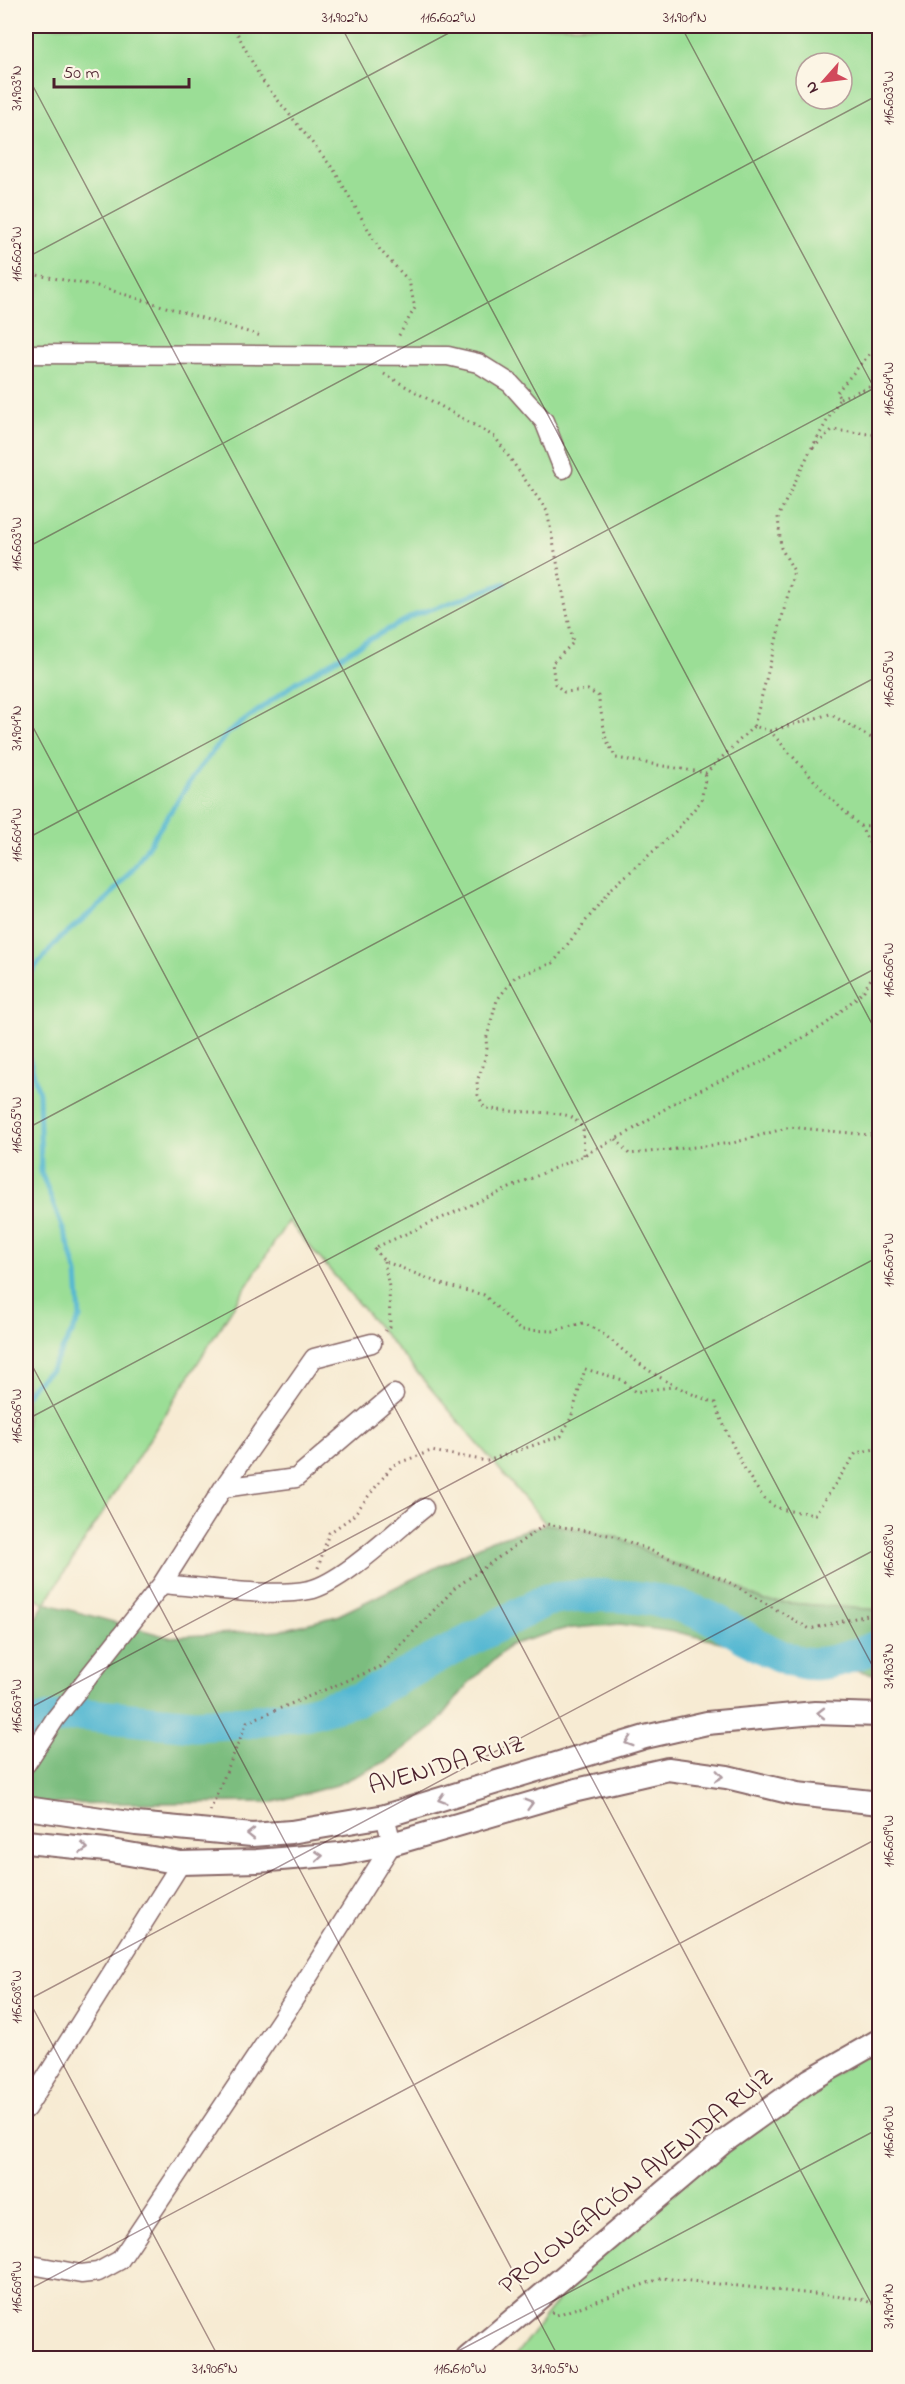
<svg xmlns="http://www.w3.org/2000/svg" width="905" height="2384" viewBox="0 0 905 2384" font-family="'Indie Flower',sans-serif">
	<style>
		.green { fill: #9bde96; stroke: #727e60; stroke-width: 1.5; fill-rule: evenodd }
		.forest { fill: #7cbd7f; stroke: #636e55; stroke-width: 1.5 }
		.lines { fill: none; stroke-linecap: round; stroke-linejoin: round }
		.stream { stroke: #53b7d2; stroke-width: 5 }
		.river { stroke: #53b7d2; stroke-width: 33 }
		.minor-casing { stroke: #876666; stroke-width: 21 }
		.tertiary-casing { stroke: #876666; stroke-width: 26 }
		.path { stroke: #876666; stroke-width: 3; stroke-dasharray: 1.5 4.5; stroke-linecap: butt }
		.minor { stroke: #fff; stroke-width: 18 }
		.tertiary { stroke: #fff; stroke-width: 22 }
		.oneway { stroke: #ae9aa0 }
		.ticks { fill: none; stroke: #4a1f2b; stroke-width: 1.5; stroke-opacity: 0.45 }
		.labels { text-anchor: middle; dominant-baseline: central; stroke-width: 4.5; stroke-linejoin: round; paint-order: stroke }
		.street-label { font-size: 26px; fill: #4a1f2b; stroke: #fcf5e5 }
		.neatline { fill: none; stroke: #4a1f2b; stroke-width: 2 }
		.ticks-label { font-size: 15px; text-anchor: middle; fill: #4a1f2b }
	</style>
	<rect width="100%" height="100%" fill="#fcf5e5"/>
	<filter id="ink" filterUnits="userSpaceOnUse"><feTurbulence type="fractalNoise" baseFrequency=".0167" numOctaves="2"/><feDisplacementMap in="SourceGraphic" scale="12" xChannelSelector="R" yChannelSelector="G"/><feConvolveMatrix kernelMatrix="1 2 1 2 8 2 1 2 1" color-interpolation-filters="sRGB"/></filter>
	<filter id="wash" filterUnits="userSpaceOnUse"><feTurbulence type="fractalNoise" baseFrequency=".008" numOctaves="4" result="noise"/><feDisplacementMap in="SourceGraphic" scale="24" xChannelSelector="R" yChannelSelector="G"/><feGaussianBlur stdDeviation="1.35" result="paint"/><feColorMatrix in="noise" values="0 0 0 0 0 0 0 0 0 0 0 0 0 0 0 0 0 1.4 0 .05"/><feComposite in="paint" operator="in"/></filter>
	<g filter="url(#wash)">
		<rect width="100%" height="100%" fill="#f7ebd3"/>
		<path class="green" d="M26 26H879V1610L763 1601 725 1580 668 1562 614 1536 546 1524 288 1221 45 1603 26 1593ZM806 63H842V99H806Z
			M879 2044V2358H578L571 2355 514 2357 622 2216Z"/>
		<path class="forest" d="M546 1524 614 1536 668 1562 725 1580 763 1601 879 1610 880 1675 794 1659 681 1633 620 1624 564 1629 510 1645 469 1683 435 1726 389 1760 337 1785 274 1802 26 1804V1633L45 1603 168 1637 282 1630 337 1616 492 1540Z"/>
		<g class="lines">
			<path class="stream" d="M26 978 59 939 106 900 135 866 197 771 228 733 295 683 374 637 415 615 505 583
				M26 1047 39 1093 41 1172 69 1245 77 1274 80 1318 51 1370 33 1385 26 1395"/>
			<path class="river" d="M26 1725 76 1714 194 1725 247 1722 304 1714 359 1699 546 1600C602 1591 663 1594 715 1620 745 1635 786 1669 823 1663 842 1661 861 1652 880 1646"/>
		</g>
	</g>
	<g filter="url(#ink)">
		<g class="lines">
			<g class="minor-casing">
				<path id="minor" d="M26 354 448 356 478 363 510 383 544 421 563 469
					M223 1488 296 1478 394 1394
					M162 1584C203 1587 270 1598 309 1590 342 1583 396 1530 424 1508
					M26 1764 55 1719 162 1584 223 1488 314 1358 372 1343
					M26 2109 181 1863
					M26 2264 81 2274 98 2272 120 2260 286 2012 392 1844 385 1816"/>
			</g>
			<g class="tertiary-casing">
				<path id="tertiary" d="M26 1808 136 1824 252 1835 291 1832 385 1816 645 1737 707 1723 815 1713 880 1715
					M26 1842 106 1850 181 1863 257 1861 340 1854 392 1844 577 1790 668 1769 727 1777 797 1794 880 1803
					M468 2358 722 2143 810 2080 880 2040"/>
			</g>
			<path class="path" d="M229 26 236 31 261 79 334 170 380 250 409 281 415 308 398 337
				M26 273 97 286 261 336
				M384 374 495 437 547 511 573 643 552 663 555 684 564 692 588 690 598 696 606 739 616 758 706 773 754 726 770 731 828 796 860 826 880 862
				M840 398 880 383
				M813 448 832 430 880 435
				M754 726 794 571 781 548 778 517 810 451 840 398 836 393 880 342
				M770 731 830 714 880 743
				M860 826 880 825
				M880 964 863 992 826 1024 766 1060 682 1098 629 1132 584 1155 374 1248 384 1261 444 1285 484 1295 520 1330 553 1331 583 1323C605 1332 618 1347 636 1361 661 1380 685 1392 715 1403 724 1427 752 1494 774 1506 785 1512 803 1512 815 1514L856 1453 880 1448
				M616 1139 629 1154 733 1143 790 1127 880 1136
				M584 1155 583 1128C580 1125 576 1120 573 1118 560 1109 507 1115 484 1107L478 1095 477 1081 483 1066 487 1048 486 1040 497 1000 515 977 553 963 610 890 675 832 701 801 706 774
				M384 1261 389 1287 390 1327 385 1331
				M318 1568 329 1533 352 1517 393 1465 431 1451 487 1461 561 1436 571 1418 585 1369 623 1380 635 1392 671 1387
				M210 1811 247 1722 380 1667 455 1588 546 1524 614 1536 725 1580 810 1629 880 1612
				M552 2312 557 2315 662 2278 861 2299 880 2306"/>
			<use href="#minor" class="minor"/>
			<use href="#tertiary" class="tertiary"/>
		</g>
		<defs><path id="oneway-chevron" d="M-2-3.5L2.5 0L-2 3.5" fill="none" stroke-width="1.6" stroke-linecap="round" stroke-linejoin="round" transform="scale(1.5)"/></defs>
		<g class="oneway">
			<use href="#oneway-chevron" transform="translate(821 1713) rotate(-180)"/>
			<use href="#oneway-chevron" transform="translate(629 1742) rotate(163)"/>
			<use href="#oneway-chevron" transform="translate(719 1776) rotate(8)"/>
			<use href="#oneway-chevron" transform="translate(442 1799) rotate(163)"/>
			<use href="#oneway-chevron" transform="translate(529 1804) rotate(-16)"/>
			<use href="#oneway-chevron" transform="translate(251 1834) rotate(-179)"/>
			<use href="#oneway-chevron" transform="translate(84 1848) rotate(6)"/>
			<use href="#oneway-chevron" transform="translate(319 1856) rotate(-5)"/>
		</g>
	</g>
	<path class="ticks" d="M341 26 880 1039M681 26 880 399M26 73 880 1680M26 258 462 26M26 548 880 94M26 714 880 2320M26 839 880 385M26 1129 880 675M26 1354 559 2358M26 1420 880 966M26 1710 880 1256M26 1995 219 2358M26 2001 880 1547M26 2291 880 1837M445 2358 880 2128"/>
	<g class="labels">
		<g class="street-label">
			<text transform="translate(447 1766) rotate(-16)">AVENIDA RUIZ</text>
			<text transform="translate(637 2182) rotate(-39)">PROLONGACIÓN AVENIDA RUIZ</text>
		</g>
	</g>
	<rect width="905" height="2384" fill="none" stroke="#fcf5e5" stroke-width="66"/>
	<g transform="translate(824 81) rotate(242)"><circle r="28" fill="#fcf5e5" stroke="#b59f9b" stroke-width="1.5"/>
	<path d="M0-4.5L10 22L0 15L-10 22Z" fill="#d1495b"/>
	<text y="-9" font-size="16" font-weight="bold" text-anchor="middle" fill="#4a1f2b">N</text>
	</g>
	<path d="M54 78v9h135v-9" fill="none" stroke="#4a1f2b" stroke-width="3"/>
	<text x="63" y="78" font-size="18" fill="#4a1f2b" stroke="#fcf5e5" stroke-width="4.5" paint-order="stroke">50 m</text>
	<rect x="33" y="33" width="839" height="2318" class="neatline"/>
	<g class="ticks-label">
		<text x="345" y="22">31.902°N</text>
		<text x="448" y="22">116.602°W</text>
		<text x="685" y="22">31.901°N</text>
		<text transform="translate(16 88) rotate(-90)" y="5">31.903°N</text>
		<text transform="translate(888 98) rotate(-90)" y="5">116.603°W</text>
		<text transform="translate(16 254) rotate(-90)" y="5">116.602°W</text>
		<text transform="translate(888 389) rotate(-90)" y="5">116.604°W</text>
		<text transform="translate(16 544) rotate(-90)" y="5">116.603°W</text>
		<text transform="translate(888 679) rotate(-90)" y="5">116.605°W</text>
		<text transform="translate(16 728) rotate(-90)" y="5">31.904°N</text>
		<text transform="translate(16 835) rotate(-90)" y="5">116.604°W</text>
		<text transform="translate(888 970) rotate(-90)" y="5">116.606°W</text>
		<text transform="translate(16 1125) rotate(-90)" y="5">116.605°W</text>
		<text transform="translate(888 1260) rotate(-90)" y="5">116.607°W</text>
		<text transform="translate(16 1416) rotate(-90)" y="5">116.606°W</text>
		<text transform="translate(888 1551) rotate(-90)" y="5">116.608°W</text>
		<text transform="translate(888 1666) rotate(-90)" y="5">31.903°N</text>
		<text transform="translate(16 1706) rotate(-90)" y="5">116.607°W</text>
		<text transform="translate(888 1841) rotate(-90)" y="5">116.609°W</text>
		<text transform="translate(16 1997) rotate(-90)" y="5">116.608°W</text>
		<text transform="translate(888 2132) rotate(-90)" y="5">116.610°W</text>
		<text transform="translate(16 2287) rotate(-90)" y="5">116.609°W</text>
		<text transform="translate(888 2306) rotate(-90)" y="5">31.904°N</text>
		<text x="215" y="2373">31.906°N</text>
		<text x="460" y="2373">116.610°W</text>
		<text x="555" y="2373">31.905°N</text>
	</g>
</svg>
